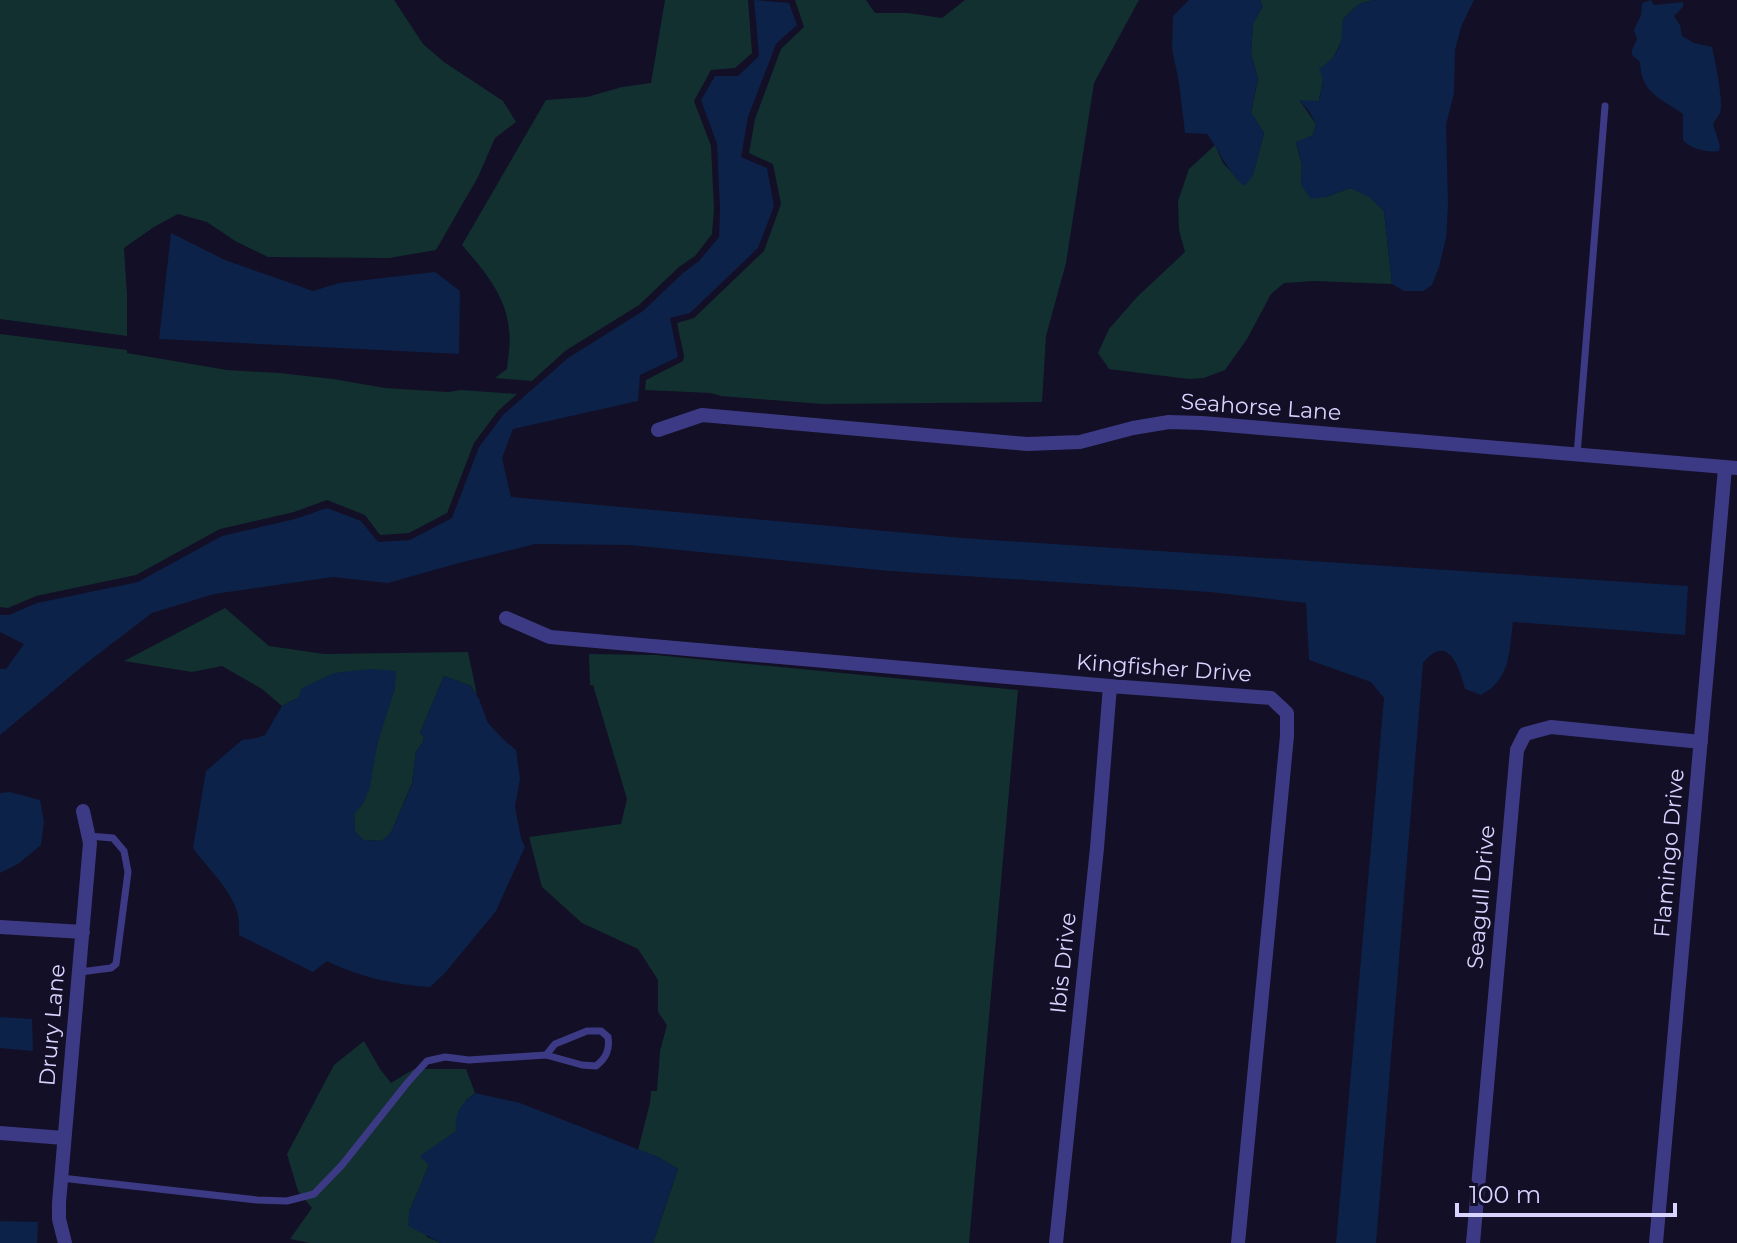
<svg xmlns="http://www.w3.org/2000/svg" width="1737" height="1243" viewBox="0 0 1737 1243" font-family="Montserrat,sans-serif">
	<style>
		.green { fill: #12302f }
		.water { fill: #0c2248 }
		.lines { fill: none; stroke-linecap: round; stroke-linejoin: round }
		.lane { stroke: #3d3a85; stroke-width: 7 }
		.street { stroke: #3d3a85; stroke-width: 14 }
		.labels { text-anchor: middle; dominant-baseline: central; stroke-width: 6; stroke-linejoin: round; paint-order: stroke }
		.street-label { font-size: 22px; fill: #d9d4ff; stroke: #130f26 }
	</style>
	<rect width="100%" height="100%" fill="#130f26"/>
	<path class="green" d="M0 0H394L423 44 444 62 503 101 516 122 495 138 478 177 436 250 389 258 268 257 235 241 207 222 178 214 154 227 124 248 127 295V336L0 319Z
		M665 0H748L752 53 735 68 711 70 694 101 711 146 714 209 712 234 695 256 679 267 639 305 565 351 532 381 495 378 507 369C508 357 511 343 509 330 507 297 483 269 462 245L546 100 587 97 622 87 651 83Z
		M795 0H866L875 13H908L942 18 965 0H1139L1094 83 1066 263 1046 336 1042 402 822 404 721 396 711 393 645 390 646 380 683 361 684 356 677 323 694 318 764 251 781 204 773 164 749 153 755 119 781 49 804 27Z
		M1260 0H1374L1359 4 1343 19 1342 40 1323 79 1319 101H1300L1316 124 1313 135 1296 143 1302 165 1301 185 1326 197 1350 188 1370 196 1384 211 1392 284 1314 281 1284 283 1271 294 1247 339 1225 370 1204 378 1189 379 1109 369 1098 353 1109 329 1137 297 1185 252 1179 230 1178 201 1189 169 1215 145 1223 163 1243 185 1253 175 1264 133 1251 113 1258 79 1251 54 1253 23 1263 6Z
		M0 334 127 350V353L227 370 279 373 333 379 385 388 448 392 461 390 517 394 498 411 474 443 447 513 409 533 380 535 365 515 327 500 294 512 220 529 136 575 36 596 8 608 0 607Z
		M225 608 269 646 324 654 468 652 477 695 471 686 444 676 420 733 424 736 423 742 416 752 412 783 391 833 382 841 363 840 355 831 354 814C372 793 370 774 376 749 381 728 388 708 395 688L371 669 298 698 282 706 262 689 222 666 192 672 124 661Z
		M589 654 656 655 1018 690 969 1243H653L678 1169 658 1157 638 1150 650 1103 651 1091H657L660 1051 667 1025 658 1012V980L638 949 582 923 542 887 529 837 621 824 627 799 593 685H590Z
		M364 1041 380 1069 391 1083 414 1069H466L475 1093 466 1100 457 1131 421 1156 429 1165 409 1212 427 1237 441 1243H310L290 1239 312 1208 298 1191 287 1154 334 1065Z"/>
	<path class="water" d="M754 0 789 3 797 25 776 44 748 117 741 157 767 168 774 206 758 248 690 313 670 318 678 357 640 375 638 401 513 429 502 458 511 497 962 538 1688 586 1685 635 1513 622C1509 652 1511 679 1481 695L1465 689C1459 667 1448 632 1423 663L1376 1243H1336L1384 698 1371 682 1309 660 1306 603 1210 592 889 571 630 545 535 544 455 564 388 583 333 577 214 594 152 613 84 665 0 735V669H6L24 644 0 632V615H9L37 603 138 582 222 536 295 519 327 508 361 521 378 542 410 540 452 518 479 447 503 415 568 358 643 311 683 273 699 261 719 237 720 209 717 144 701 100 715 76H738L759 56Z
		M1189 0H1260L1263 6 1253 23 1251 54 1258 79 1251 112 1264 133 1253 176 1244 186C1225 168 1221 153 1207 134L1185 133 1179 83 1172 49 1173 16Z
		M1374 0H1474L1461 27 1455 50 1454 93 1446 125 1448 204 1446 238 1439 267 1432 285 1423 291H1404L1392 284 1384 211 1369 197 1350 188 1326 197 1311 199 1301 185 1302 165 1296 142 1313 135 1316 124 1309 111 1299 100 1319 101 1323 79 1319 69C1341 54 1342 44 1343 19L1359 4Z
		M1651 0 1654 5 1683 2V7L1674 16 1680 25 1682 36 1694 43 1712 47C1715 61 1724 101 1720 113 1718 117 1715 120 1713 124L1720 146 1719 151C1707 153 1691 149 1683 140V114C1661 98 1641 94 1640 62L1632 55V50L1637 39 1634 30 1641 15 1642 3Z
		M171 233 225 260 313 291 339 283 435 272 460 291 459 354 159 339Z
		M371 669 396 671 395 688 377 745 370 787 363 804 354 814 355 831 363 840 381 841 391 833 412 784 416 752 423 742 424 736 420 733 444 676 471 686 479 699 488 723 504 740 516 750 520 779 515 806 521 838 525 847 496 911 445 973 430 987C395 985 359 977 327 961L313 972 239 935C239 929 239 921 238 915 232 890 208 869 193 848L206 771 242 740 257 738 265 735 282 706 298 698 302 688 334 673Z
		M10 792 40 800 44 822 41 845 18 864 0 873V793Z
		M0 1017 32 1019 33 1051 0 1048Z
		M475 1093 520 1103 658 1157 678 1169 653 1243H441L408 1226 409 1212 429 1165 420 1156 456 1131C455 1112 460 1105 475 1093Z
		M0 1221 38 1222 37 1243H0Z"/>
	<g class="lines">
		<path class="lane" d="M1577 455 1605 106
			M80 972 111 968 116 964 128 872 124 851 113 838 88 836
			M61 1178 257 1200 287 1201 314 1194 342 1165 408 1082 427 1061 445 1057 469 1060 546 1055 555 1044 587 1031H601L608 1037C610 1050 606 1058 596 1066L582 1065 546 1055"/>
		<path class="street" d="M658 430 702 415 1027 444 1080 442 1133 428 1169 422 1202 423 1737 468
			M506 618 550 637 1110 686 1271 698 1287 713V736L1238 1243
			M0 927 83 932
			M0 1133 64 1138
			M65 1243 59 1219V1203L90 843 83 811
			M1056 1243 1097 848 1110 686
			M1473 1243 1517 750 1525 734 1551 727 1701 742
			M1656 1243 1725 468"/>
	</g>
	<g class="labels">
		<g class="street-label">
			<text transform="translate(1261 407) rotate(4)">Seahorse Lane</text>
			<text transform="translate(1164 668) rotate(4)">Kingfisher Drive</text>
			<text transform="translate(1669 853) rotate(-85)">Flamingo Drive</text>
			<text transform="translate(1481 897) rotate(-85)">Seagull Drive</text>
			<text transform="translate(1063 963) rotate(-84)">Ibis Drive</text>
			<text transform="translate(52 1025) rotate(-85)">Drury Lane</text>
		</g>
	</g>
	<path d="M1457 1203v12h218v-12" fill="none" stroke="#d9d4ff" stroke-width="4"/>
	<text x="1469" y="1203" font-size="24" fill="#d9d4ff" stroke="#130f26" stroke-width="6" paint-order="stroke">100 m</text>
</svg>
